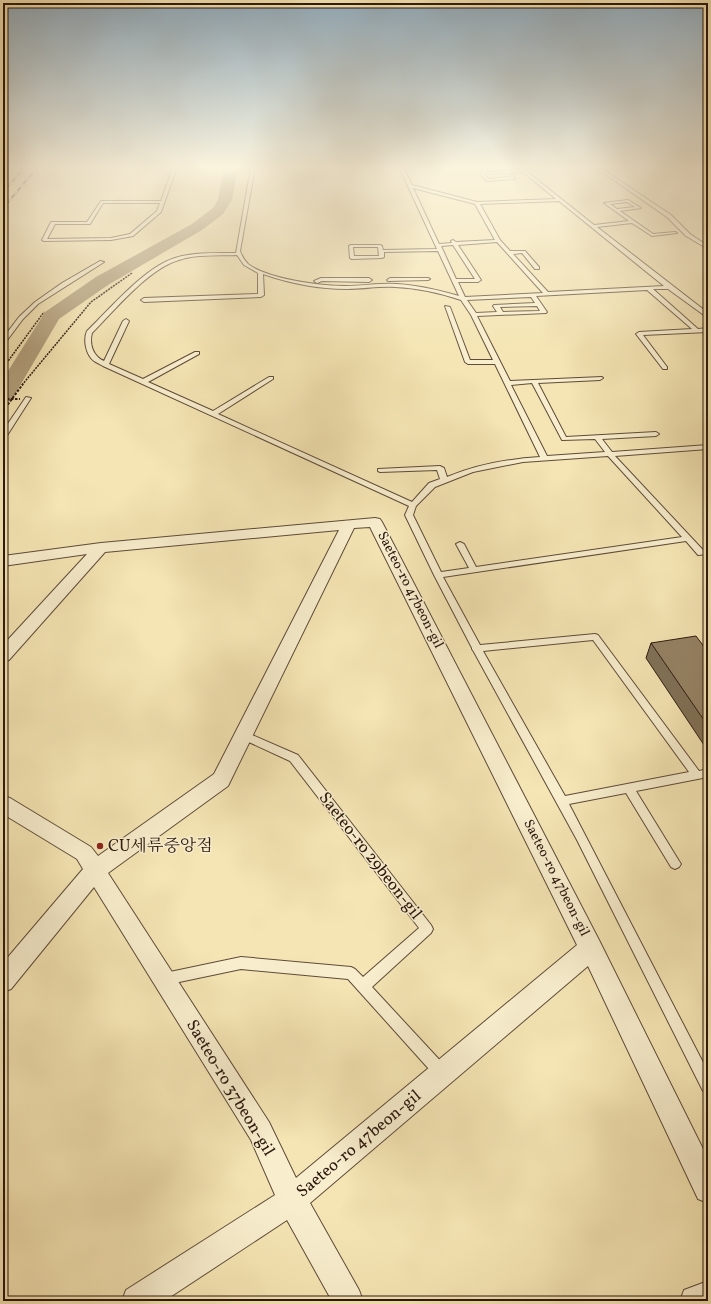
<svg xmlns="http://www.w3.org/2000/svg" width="711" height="1304" viewBox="0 0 711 1304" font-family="Vollkorn,'Noto Serif KR',serif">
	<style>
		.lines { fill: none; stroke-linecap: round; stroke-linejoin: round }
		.river { fill: #b19f7c; fill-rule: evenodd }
		.service-casing { stroke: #5e4b38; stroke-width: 2 }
		.minor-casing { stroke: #5e4b38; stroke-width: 2 }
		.path-far1 { stroke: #2c180f; stroke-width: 1.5; stroke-dasharray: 2 1; stroke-linecap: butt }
		.path { stroke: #2c180f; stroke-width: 2; stroke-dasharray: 2.5 1.5; stroke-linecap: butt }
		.service { fill: #f8eece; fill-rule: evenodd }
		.minor { fill: #f8eece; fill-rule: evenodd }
		.rail-casing { stroke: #2c180f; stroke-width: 2 }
		.rail { stroke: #f8eece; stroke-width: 1.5; stroke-dasharray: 4.5; stroke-linecap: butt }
		.path-bridge { stroke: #2c180f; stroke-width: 2; stroke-dasharray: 2.5 1.5; stroke-linecap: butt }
		.wall { fill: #807157; stroke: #2c180f }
		.building { fill: #958365; stroke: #2c180f }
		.poi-dot { fill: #8f2418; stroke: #f8eece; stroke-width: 1.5 }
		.labels { text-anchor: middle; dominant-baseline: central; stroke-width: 3; stroke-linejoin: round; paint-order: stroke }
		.street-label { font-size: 14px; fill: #2c180f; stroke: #f8eece }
		.near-poi-label { font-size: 17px; fill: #2c180f; stroke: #f8eece; text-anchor: start }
		.near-street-label { font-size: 17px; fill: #2c180f; stroke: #f8eece }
	</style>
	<rect width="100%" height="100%" fill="#f5e5b4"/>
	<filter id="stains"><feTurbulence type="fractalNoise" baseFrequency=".005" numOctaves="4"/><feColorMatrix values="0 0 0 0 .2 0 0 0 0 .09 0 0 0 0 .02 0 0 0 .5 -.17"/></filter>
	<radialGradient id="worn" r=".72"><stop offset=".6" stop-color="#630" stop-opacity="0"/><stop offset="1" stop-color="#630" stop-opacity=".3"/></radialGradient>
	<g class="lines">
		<path class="river" d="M224 167H238L232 200 223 214 202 230 108 285 59 319 14 396 11 401 3 402V379L45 312 96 277 192 224 213 208 218 200Z"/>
		<g class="service-casing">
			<path id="service" d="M173 167H177L161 212 133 236 111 240 44 241 42 240 51 222H87L101 201H161ZM103 203H160L157 211 130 234 111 238 47 239 55 224H90Z
				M249 167H253L254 173 240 251C242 256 244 260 248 264 267 279 322 286 347 286 363 286 379 283 396 284 417 285 438 290 459 296L438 251 384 252V257L382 258 352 259 350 258 349 246 351 245H380L382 246 383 250 437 249 399 167H403L412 185 477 202 556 199 523 172 510 173 515 179 487 181 479 173 520 170 517 167H521L594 225 629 221 604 203 628 200 641 208 620 211 653 234 675 232 677 233 652 236 632 223 597 227 708 313V318L668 289H653L698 329 708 328V332L643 335 667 367V369H663L636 334 639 332 692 329 647 290 536 296 547 312 546 313 477 316 510 381 602 377 603 378 600 380 538 383 566 437 656 432 659 434 656 436 602 439 612 452 708 445V449L615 456 703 550H708V554L698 555 686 541 443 577 480 645 595 634 598 635 699 771 708 769V777L636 791 679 861 681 864 679 867 675 869 671 867 626 793 569 804 708 1072V1093L703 1091 577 840 474 652 472 649V648L434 575 405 515 409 506 103 366C100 364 97 363 94 361 86 355 83 340 87 331 110 309 145 267 175 258 194 252 216 253 236 253L250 173ZM506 173 511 177 488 179 484 174ZM413 188 475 204 495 240 456 242 453 240 451 241 452 243 439 244ZM559 201 664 286 548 292 513 254 522 253 535 269H539V267L525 251H510L500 240 480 204ZM627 202 635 207 617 209 610 204ZM497 242 543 293 465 297 458 282H478L481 280 458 245ZM453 245 475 279H456L441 246ZM353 247H378L379 256H354ZM237 255 244 265 258 273V294L144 298 141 300 144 302 261 297 264 295 263 274C289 283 319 289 347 289 363 289 379 286 395 287 418 288 440 293 461 300L471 315 493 360H470L450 307 445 306 465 362 468 364H495L540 457C508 459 476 465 447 477L444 468 440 466 378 469V471L380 472 437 470 440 479 429 483 412 502 218 414 273 379V377H269L213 411 148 382 199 354V352H195L143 379 109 364 129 321 126 319 123 321 104 361C93 356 89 344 92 333 114 311 149 268 179 260 197 254 218 256 237 255ZM531 297 535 303 494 305 493 306 497 312 476 313 467 300ZM537 306 540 311 503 312 500 307ZM532 383 562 440 595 439 605 452 547 456 511 385ZM608 456 682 537 476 567 464 544 460 542 456 544 469 568 441 572 413 515 416 506 435 487 473 472 523 462ZM593 640 689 772 565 796 483 651Z
				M595 167H599L671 215 690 234 708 246V249L686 236 667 217Z
				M100 261 104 262 38 304 23 319 5 343 3 344V338L19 317 35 302 62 283Z
				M321 278H369L372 280 369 282 322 281 317 283 314 281Z
				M390 278H428L430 279 428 280 388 281 387 280Z
				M26 397 31 398 6 437 3 439V431Z
				M243 731 298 755 431 925 433 929 431 933 372 987 447 1068 449 1073 447 1078 442 1080 437 1078 348 979 241 969 165 985 161 983 159 979 161 975 165 973 241 957 351 967 355 969 363 977 419 928 290 761 240 738 238 735 240 732Z"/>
		</g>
		<g class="minor-casing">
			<path id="minor" d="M375 518 380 519 382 522 599 940 708 1159V1203L698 1199 588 966 310 1203 359 1290 363 1301H332L287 1220 164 1301H122L126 1290 275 1195 251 1140 94 887 11 989 3 992V963L83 869 77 859 3 814V796L10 798 91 847 98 856 214 774 339 530 105 552 9 660 3 662V645L87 554 3 566V556L101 543ZM370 527 577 945 296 1178 269 1122 108 873 228 786 354 528Z
				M708 1281V1301H680L684 1290Z"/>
		</g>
		<path class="path-far1" d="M3 368 44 312
			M22 385 91 302 132 273"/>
		<path class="path" d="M3 411 23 384"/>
		<use href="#service" class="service"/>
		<use href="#minor" class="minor"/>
		<g class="rail-casing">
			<path id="rail" d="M3 192 25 167
				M3 208 38 167"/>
		</g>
		<use href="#rail" class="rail"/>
		<path class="path-bridge" d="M3 399H20"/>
	</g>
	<path class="wall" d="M651 643 708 652V751L646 658Z"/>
	<path class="building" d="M696 636 708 652V726L651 643Z"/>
	<linearGradient id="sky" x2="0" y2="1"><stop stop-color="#92acbd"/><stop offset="0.48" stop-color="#faf3dd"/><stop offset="1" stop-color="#faf3dd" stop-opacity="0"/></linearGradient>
	<rect width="711" height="349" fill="url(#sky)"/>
	<circle class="poi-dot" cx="100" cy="846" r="4"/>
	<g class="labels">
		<g class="street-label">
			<text transform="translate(410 590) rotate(63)">Saeteo-ro 47beon-gil</text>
			<text transform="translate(556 878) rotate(63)">Saeteo-ro 47beon-gil</text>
		</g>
		<g class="near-poi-label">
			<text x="108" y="846">CU세류중앙점</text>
		</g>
		<g class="near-street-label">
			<text transform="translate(370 856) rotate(52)">Saeteo-ro 29beon-gil</text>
			<text transform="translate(230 1088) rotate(59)">Saeteo-ro 37beon-gil</text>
			<text transform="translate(359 1144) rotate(-40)">Saeteo-ro 47beon-gil</text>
		</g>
	</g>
	<rect width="711" height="1304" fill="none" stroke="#f5e5b4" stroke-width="16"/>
	<rect x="4" y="4" width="703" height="1296" fill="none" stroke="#2c180f" stroke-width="2"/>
	<rect x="8" y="8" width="695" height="1288" fill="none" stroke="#2c180f"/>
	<rect width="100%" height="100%" filter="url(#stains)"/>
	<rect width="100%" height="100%" fill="url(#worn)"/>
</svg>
